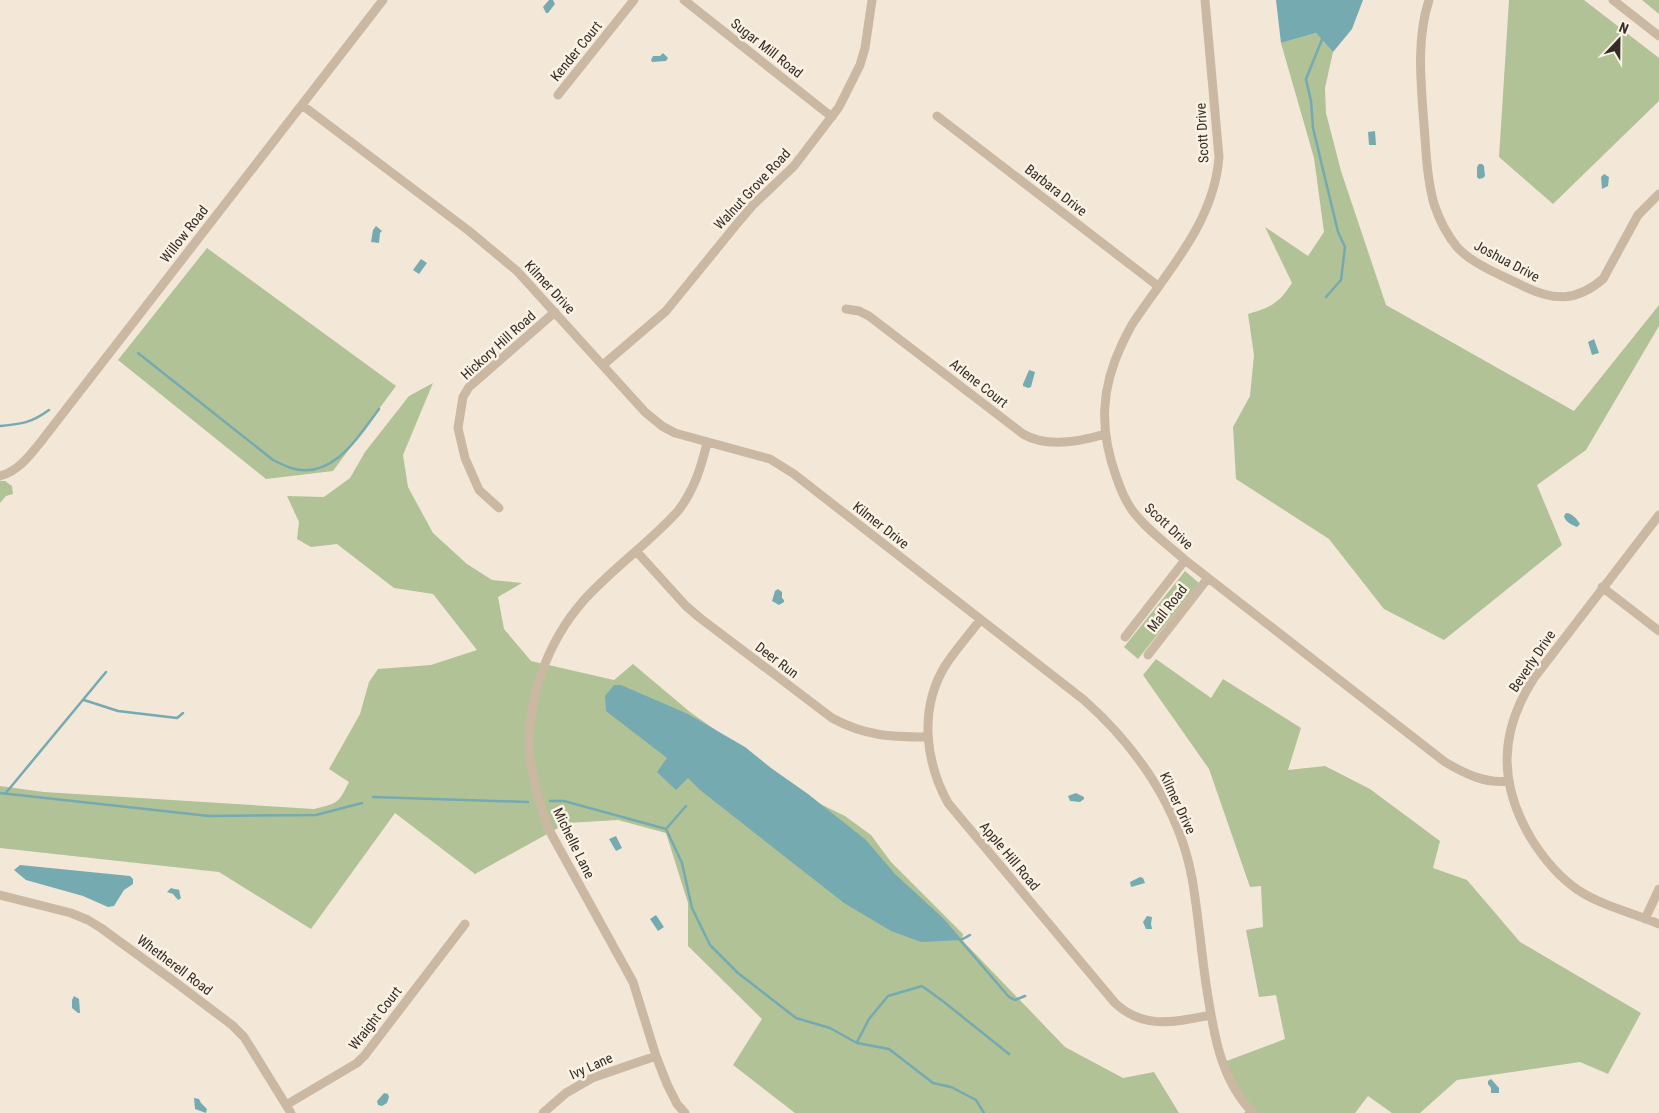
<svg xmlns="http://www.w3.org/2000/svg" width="1659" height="1113" viewBox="0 0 1659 1113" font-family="'Roboto Condensed',sans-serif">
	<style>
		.green { fill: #b1c297 }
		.water { fill: #75aab1 }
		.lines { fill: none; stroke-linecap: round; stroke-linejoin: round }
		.stream { stroke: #75aab1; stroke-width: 2.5 }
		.minor { stroke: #cbb8a3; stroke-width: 9 }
		.labels { text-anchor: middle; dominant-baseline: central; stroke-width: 5; stroke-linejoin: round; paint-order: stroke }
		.street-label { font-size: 14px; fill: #362c26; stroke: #faf2e4 }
	</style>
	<rect width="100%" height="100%" fill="#f3e8d8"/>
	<path class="green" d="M1509 0H1584L1659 58V101L1553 204 1499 157Z
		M1642 0H1659V14Z
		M1316 33 1333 52 1325 88 1326 113 1341 171 1386 305 1574 411 1659 305V326L1586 450 1537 485 1562 545 1444 640 1384 609 1329 539 1236 479 1233 427 1250 396 1254 355 1248 314C1272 307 1279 303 1292 283L1265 227 1308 256 1324 232 1314 158 1281 43Z
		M207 248 396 386 333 471 266 479 118 360Z
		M433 383 403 455 408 487 433 533 467 564 492 580 522 583 498 597 504 629 531 661 614 680 633 664 690 712 744 750 806 797 845 816 871 835 891 862 963 934 962 940 1065 1047 1123 1078 1154 1072 1179 1113H795L733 1065 762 1019 688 946V903L666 833 618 820 567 823 475 874 395 813 311 929 219 872 0 848V786L44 792 314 809C338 803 338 804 349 782L329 769 360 714 369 682 378 669 431 665 477 650 433 594 394 588 337 544 311 547 297 539 299 522 287 496 324 497 350 478 365 452 409 396Z
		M0 481H5L12 486 13 494 6 496 0 503Z
		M1185 571 1199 583 1138 659 1124 647Z
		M1156 659 1211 698 1223 679 1301 728 1288 770 1325 766 1370 789 1440 841 1433 868 1467 880 1520 942 1641 1013 1608 1074 1580 1062 1457 1080 1420 1113H1392L1368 1096 1355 1113H1244L1248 1110 1221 1063 1285 1039 1276 995 1259 997 1246 930 1263 927 1261 886 1250 887 1209 769 1143 675Z"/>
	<path class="water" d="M549 0H553L555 4 548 13H546L543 7Z
		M1276 0H1363L1352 29 1333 52 1316 33 1281 43Z
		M663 53 668 58 666 61 652 62 651 60 653 56H660Z
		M1375 131 1376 145H1369L1368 132Z
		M1479 164H1482L1484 166 1485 176 1483 178 1479 179 1477 177V167Z
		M1604 174 1609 177 1608 186 1602 189 1601 177Z
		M376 226 382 231 380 233 379 243 371 242 373 230Z
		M421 259 427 263 419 274 413 270Z
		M1594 339 1599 353 1592 355 1588 342Z
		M1029 370 1035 372 1031 387 1028 388 1023 386V384Z
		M1566 513C1572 513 1577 519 1580 524L1577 527C1572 525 1565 522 1564 516Z
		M778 589 782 592V598L784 600V602L779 605 772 601 775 591Z
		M614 685H621L688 714 745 747 771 768 808 794 866 840 895 874 944 919 962 940 921 942 891 931 844 903 700 790 688 778 676 790 657 772 667 758 606 711 605 696Z
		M1076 793 1084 797V799L1080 802 1070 801 1068 796Z
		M616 836 622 848 616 851 609 839Z
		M20 865 130 876 133 879V884L124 890 114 906 108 907 83 896 26 880 14 870Z
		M1140 877 1143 878 1145 883 1131 887 1130 882Z
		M171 888C183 892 177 885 181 898L178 900 173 894 167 892Z
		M656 915 664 927 658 931 650 919Z
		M1147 916 1152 917 1151 924 1152 929H1146L1143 922Z
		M74 996 79 999 80 1013H78L72 1008V1000Z
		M1491 1079 1499 1088V1093H1491V1088L1488 1084V1081Z
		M384 1093 388 1094 389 1097 387 1103 382 1106 378 1105 377 1101Z
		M194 1098 199 1099 201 1103 207 1109 206 1113 195 1109Z"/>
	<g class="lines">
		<path class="stream" d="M1323 37 1306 79 1311 101 1313 128 1338 232 1345 247 1341 280 1326 297
			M138 353 273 460C279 463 285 466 291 468 332 481 358 437 379 409
			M0 426C22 424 31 423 49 410
			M84 700 118 711 177 718 183 713
			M0 793 209 816 316 815 362 803
			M5 794 106 672
			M373 797 528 802
			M550 801H564L666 829 682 863 692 908 710 945 738 973 796 1018 830 1028 857 1043 889 1049 933 1083 951 1087 976 1100 984 1113
			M666 829 686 806
			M960 940 1009 997 1015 1000 1025 996
			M961 940 970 935
			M857 1042 869 1019 888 996 922 986 944 1002 1009 1054"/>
		<path class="minor" d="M684 0 832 117
			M1205 0 1219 157C1214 222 1169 269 1135 320 1130 327 1126 336 1122 344 1101 388 1099 429 1116 476 1120 488 1125 500 1132 510 1146 529 1167 544 1185 560L1445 762C1465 774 1486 784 1509 781
			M1429 0C1416 40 1421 83 1424 125 1426 151 1427 179 1434 204 1439 219 1447 235 1457 247 1472 264 1503 276 1523 286 1554 301 1576 302 1603 279L1638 215 1659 194
			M1613 0 1659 36
			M558 95 634 0
			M302 105 469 231 517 271 645 412 662 426 675 433 770 459 794 474 1084 700C1137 747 1179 808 1192 878 1198 913 1201 949 1206 984 1213 1029 1219 1078 1253 1113
			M937 116 1158 286
			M846 309 859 311 869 316 1023 434C1047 448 1079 442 1105 434
			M603 365 666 311 736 225 752 206 794 166 839 107 860 65 865 48 872 0
			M0 476C19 471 31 454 43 439L383 0
			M499 508 479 490 465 458 458 428 463 397 469 387 555 312
			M1659 515 1534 678C1499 732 1498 784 1532 840 1544 859 1559 877 1578 890 1602 906 1633 913 1659 924
			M637 552 686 606 700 618 832 718C865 736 891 737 927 737
			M1602 587 1659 631
			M980 620C969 635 955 650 945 666 919 709 925 761 948 803L1115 1003C1144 1030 1175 1022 1211 1015
			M1125 637 1185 560
			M1148 655 1208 578
			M0 895 71 913 88 920 101 928 175 982 232 1025 244 1037 291 1113
			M1645 919 1659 889
			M286 1105 357 1063 365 1055 465 924
			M543 1113 566 1093 592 1078 656 1056
			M685 1113 677 1104 667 1084 656 1056 633 982 548 828C540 805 533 782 530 758 525 702 547 642 584 600 613 568 649 543 678 511 694 490 701 468 707 443"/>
	</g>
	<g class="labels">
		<g class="street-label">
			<text transform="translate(767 48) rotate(38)">Sugar Mill Road</text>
			<text transform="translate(576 51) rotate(-51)">Kender Court</text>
			<text transform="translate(1202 133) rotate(-93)">Scott Drive</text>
			<text transform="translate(752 189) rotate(-47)">Walnut Grove Road</text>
			<text transform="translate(1056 190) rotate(38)">Barbara Drive</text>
			<text transform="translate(184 234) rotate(-52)">Willow Road</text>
			<text transform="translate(1507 261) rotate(28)">Joshua Drive</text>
			<text transform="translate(550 287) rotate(47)">Kilmer Drive</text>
			<text transform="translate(498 345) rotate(-42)">Hickory Hill Road</text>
			<text transform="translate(979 383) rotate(38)">Arlene Court</text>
			<text transform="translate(881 525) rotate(38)">Kilmer Drive</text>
			<text transform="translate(1169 526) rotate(43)">Scott Drive</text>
			<text transform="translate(1167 608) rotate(-52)">Mall Road</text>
			<text transform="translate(777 660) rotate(37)">Deer Run</text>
			<text transform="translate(1532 661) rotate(-56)">Beverly Drive</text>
			<text transform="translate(1178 803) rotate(65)">Kilmer Drive</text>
			<text transform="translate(574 843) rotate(64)">Michelle Lane</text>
			<text transform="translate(1010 856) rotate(50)">Apple Hill Road</text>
			<text transform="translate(175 965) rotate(37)">Whetherell Road</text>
			<text transform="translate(375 1018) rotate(-52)">Wraight Court</text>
			<text transform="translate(591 1066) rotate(-24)">Ivy Lane</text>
		</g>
	</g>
	<g transform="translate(1619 40) rotate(22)" stroke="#faf2e4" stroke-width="4" paint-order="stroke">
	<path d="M0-4L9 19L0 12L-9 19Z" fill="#362c26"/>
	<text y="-8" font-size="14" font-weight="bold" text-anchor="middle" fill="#362c26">N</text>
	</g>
</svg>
